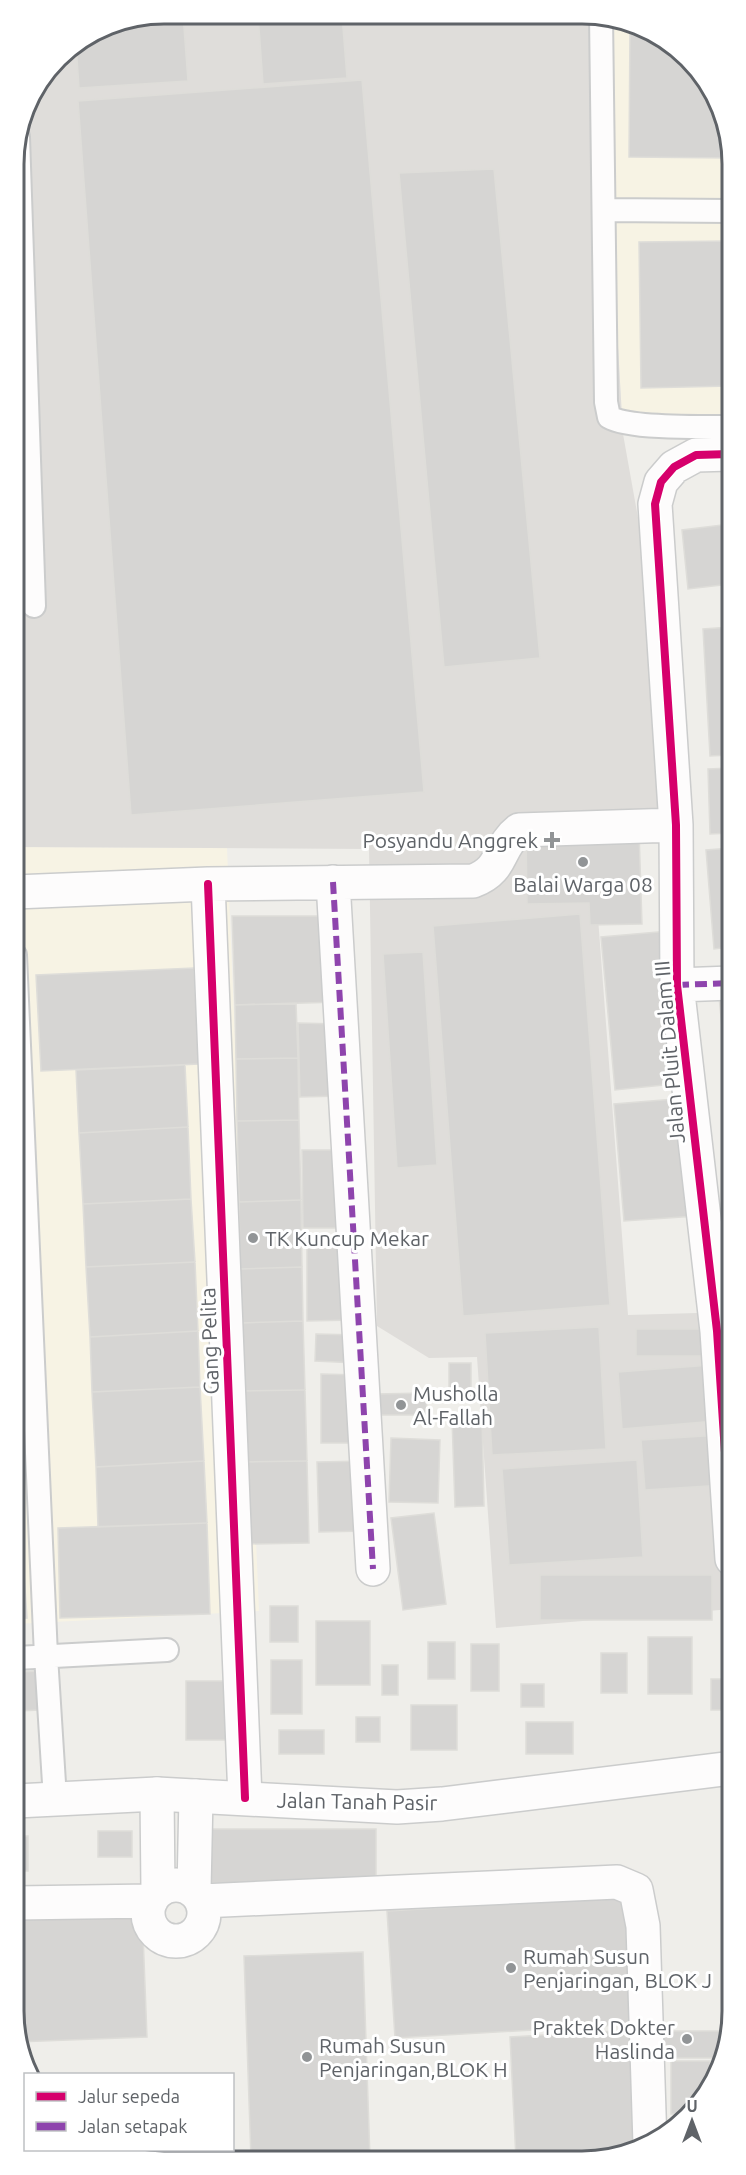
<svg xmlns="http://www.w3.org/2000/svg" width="746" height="2175" viewBox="0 0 746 2175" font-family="Ubuntu,sans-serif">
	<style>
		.commercial { fill: #f7f3e4 }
		.industrial { fill: #dfddda }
		.building { fill: #d6d5d3; stroke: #deddd9; stroke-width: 1.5 }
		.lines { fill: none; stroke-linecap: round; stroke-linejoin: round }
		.service-casing { stroke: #cbcccc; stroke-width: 26 }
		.minor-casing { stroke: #cbcccc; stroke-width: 36 }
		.tertiary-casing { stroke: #cbcccc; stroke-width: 36 }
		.service { stroke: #fdfcfc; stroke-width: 22 }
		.minor { stroke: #fdfcfc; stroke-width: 33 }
		.tertiary { stroke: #fdfcfc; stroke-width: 33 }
		.quiet { stroke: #8e44ad; stroke-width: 6; stroke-dasharray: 12 6; stroke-linecap: butt }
		.cycleway-casing { stroke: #fff; stroke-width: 11 }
		.cycleway { stroke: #d6006c; stroke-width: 8 }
		.poi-dot { fill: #919496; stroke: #fff; stroke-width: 2 }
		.labels { text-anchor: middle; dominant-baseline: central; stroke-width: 6; stroke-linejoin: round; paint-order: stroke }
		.poi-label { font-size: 21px; fill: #5f6368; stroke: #fff; text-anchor: start }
		.street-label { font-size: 21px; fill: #5f6368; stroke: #fff }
		.rim { fill: none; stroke: #5f6368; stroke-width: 3 }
	</style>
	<rect width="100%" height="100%" fill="#efeeea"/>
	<path class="commercial" d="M599 16H612L689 58 730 134V436L623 434Z
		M15 847 227 848 259 1611 16 1624Z"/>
	<path class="industrial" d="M164 14 599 16 623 434 693 825H591L628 1315 731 1312 732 1609 496 1628 477 1357 429 1358 377 1326 369 849 15 847 14 153 29 97 64 51 106 25Z"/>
	<path class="building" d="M164 14H183L188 81 79 88 76 44 106 25Z
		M258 14 342 15 347 78 263 84Z
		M630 26 689 58 730 134V158L629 157Z
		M362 80 424 792 131 815 78 101Z
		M494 169 540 658 444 667 399 173Z
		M730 241V386L641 388 639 242Z
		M730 524V584L688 589 682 530Z
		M730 627V755L710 756 703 629Z
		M730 768 731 833 710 834 708 769Z
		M639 831 642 924 590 925 589 903 527 904 526 833Z
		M731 848V947L714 949 706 850Z
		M580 914 610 1305 463 1316 433 926Z
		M232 916H334L338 1002 235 1005Z
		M669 931 683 1083 615 1090 601 937Z
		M423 952 437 1165 397 1168 383 954Z
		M194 968 199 1064 41 1071 36 975Z
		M731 985V1068L726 1069 718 986Z
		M296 1003 298 1058 236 1059 235 1005Z
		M298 1023 338 1024 340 1096 300 1097Z
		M298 1058 299 1120 237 1121 236 1059Z
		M185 1065 188 1127 79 1133 76 1070Z
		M687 1098 696 1216 624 1221 614 1104Z
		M299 1120 301 1200 239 1202 237 1121Z
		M188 1127 191 1199 83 1204 79 1133Z
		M302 1150H347L348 1228H303Z
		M191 1199 195 1262 86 1267 83 1204Z
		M301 1200 302 1267 240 1269 239 1202Z
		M307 1237H352L354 1320 307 1321Z
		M195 1262 198 1331 90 1337 86 1267Z
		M302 1267 303 1321 242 1323 240 1269Z
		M303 1321 305 1390 243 1391 242 1323Z
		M599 1327 606 1449 492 1455 485 1333Z
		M636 1329H707V1356H636Z
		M198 1331 200 1387 92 1392 90 1337Z
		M316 1334 358 1335 356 1363 315 1361Z
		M449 1363H471V1396H449Z
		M711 1365 716 1421 622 1429 618 1372Z
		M321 1374 359 1375 358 1443H321Z
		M200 1387 204 1461 96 1467 92 1392Z
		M305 1390 307 1461 245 1462 243 1391Z
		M426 1393 427 1415H377L376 1394Z
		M452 1419H482L484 1506 455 1507Z
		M720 1435 724 1485 645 1490 641 1440Z
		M391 1438 440 1440 438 1503 389 1502Z
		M637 1460 643 1557 509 1565 502 1469Z
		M204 1461 207 1523 98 1527 96 1467Z
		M307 1461 309 1543 247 1544 245 1462Z
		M364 1461 366 1531 319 1532 317 1462Z
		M434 1513 446 1604 403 1610 391 1518Z
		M207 1523 210 1614 60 1618 58 1528Z
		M16 1528H21L27 1618 16 1619Z
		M540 1575H712V1620H540Z
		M270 1606H298V1642H270Z
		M316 1621H370V1685H316Z
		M648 1637H692V1694H648Z
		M428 1642H455V1679H428Z
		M471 1644H499V1691H471Z
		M601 1653H627V1693H601Z
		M271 1660H302V1714H271Z
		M382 1665H398V1695H382Z
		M41 1671V1710L16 1711V1672Z
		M711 1679H732V1710H711Z
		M186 1681H226V1740H186Z
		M521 1684H544V1707H521Z
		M411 1705H457V1750H411Z
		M356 1717H380V1742H356Z
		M526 1722H573V1754H526Z
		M279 1730H324V1754H279Z
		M205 1829H376V1883H205Z
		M98 1831H132V1857H98Z
		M16 1836H28V1871H16Z
		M627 1897 634 2024 395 2038 387 1911Z
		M142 1908 147 2037 17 2042 16 1913Z
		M363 1952 370 2159H251L244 1956Z
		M634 2030 640 2148 612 2159H516L510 2037Z
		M648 2031H726L724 2058H648Z
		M671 2061H710V2087L691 2114H671Z
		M117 2150H148V2159H135Z"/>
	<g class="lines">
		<g class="service-casing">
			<path id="service" d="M601 16 606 402 609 417C629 429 704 427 730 427
				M18 137 34 606
				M604 210 730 211
				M15 955 46 1656 55 1799
				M16 1658 167 1650"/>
		</g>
		<g class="minor-casing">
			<path id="minor" d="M730 454 696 455 674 467 661 482 655 504 676 825 677 985 717 1331 732 1559
				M333 882 373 1569
				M208 884 245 1798
				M15 892 208 884 473 881C504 870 497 847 519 830L676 825
				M677 985 731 983
				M157 1794 158 1891
				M148 1913a28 28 0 1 1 56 0a28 28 0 1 1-56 0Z
				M194 1890 196 1796
				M202 1901 617 1882 636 1890 643 1926 650 2144
				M16 1903 151 1901"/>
		</g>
		<g class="tertiary-casing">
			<path id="tertiary" d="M16 1801 157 1794 397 1807 442 1804 732 1768"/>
		</g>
		<use href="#service" class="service"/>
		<use href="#minor" class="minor"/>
		<use href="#tertiary" class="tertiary"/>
		<path class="quiet" d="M333 882 373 1569
			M677 985 731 983"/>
		<g class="cycleway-casing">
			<path id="cycleway" d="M730 454 696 455 674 467 661 482 655 504 676 825 677 985 717 1331 732 1559
				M208 884 245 1798"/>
		</g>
		<use href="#cycleway" class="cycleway"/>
	</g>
	<g class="poi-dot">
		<path d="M549 831h6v6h6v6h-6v6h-6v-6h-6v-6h6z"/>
		<circle cx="583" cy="862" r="6"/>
		<circle cx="253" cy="1238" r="6"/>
		<circle cx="401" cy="1405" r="6"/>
		<circle cx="511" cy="1968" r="6"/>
		<circle cx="687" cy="2039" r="6"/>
		<circle cx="307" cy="2057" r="6"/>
	</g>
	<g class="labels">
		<g class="poi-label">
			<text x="538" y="840" text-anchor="end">Posyandu Anggrek</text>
			<text x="583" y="884" text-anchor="middle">Balai Warga 08</text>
			<text x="265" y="1238">TK Kuncup Mekar</text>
			<text x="413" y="1393">Musholla<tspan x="413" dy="24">Al-Fallah</tspan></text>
			<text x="523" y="1956">Rumah Susun<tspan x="523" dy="24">Penjaringan, BLOK J</tspan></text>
			<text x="675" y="2027" text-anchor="end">Praktek Dokter<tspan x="675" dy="24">Haslinda</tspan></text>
			<text x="319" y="2045">Rumah Susun<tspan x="319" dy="24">Penjaringan,BLOK H</tspan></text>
		</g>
		<g class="street-label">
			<text transform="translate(669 1052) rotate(-95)">Jalan Pluit Dalam III</text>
			<text transform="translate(209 1341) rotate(-92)">Gang Pelita</text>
			<text transform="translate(357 1801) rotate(1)">Jalan Tanah Pasir</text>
		</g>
	</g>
	<path d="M0 0H746V2175H0ZM164 24H582A140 140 0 0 1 722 164V2011A140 140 0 0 1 582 2151H164A140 140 0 0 1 24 2011V164A140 140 0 0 1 164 24Z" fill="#fff" fill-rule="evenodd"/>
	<path class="rim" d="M164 24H582A140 140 0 0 1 722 164V2011A140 140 0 0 1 582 2151H164A140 140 0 0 1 24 2011V164A140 140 0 0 1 164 24Z"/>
	<rect x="24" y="2073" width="210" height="78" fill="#ffffff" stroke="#bfc1c3" stroke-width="1.5"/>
	<rect x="36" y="2092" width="30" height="9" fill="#d6006c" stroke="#bfc1c3" stroke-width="1.5"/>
	<text x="78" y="2103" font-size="18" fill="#5f6368">Jalur sepeda</text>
	<rect x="36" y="2122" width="30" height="9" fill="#8e44ad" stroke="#bfc1c3" stroke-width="1.5"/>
	<text x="78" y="2133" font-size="18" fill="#5f6368">Jalan setapak</text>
	<g transform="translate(692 2121)" stroke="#ffffff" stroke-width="4.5" paint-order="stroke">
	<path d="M0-4.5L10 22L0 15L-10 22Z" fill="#5f6368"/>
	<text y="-9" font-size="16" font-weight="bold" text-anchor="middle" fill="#5f6368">U</text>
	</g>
</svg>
